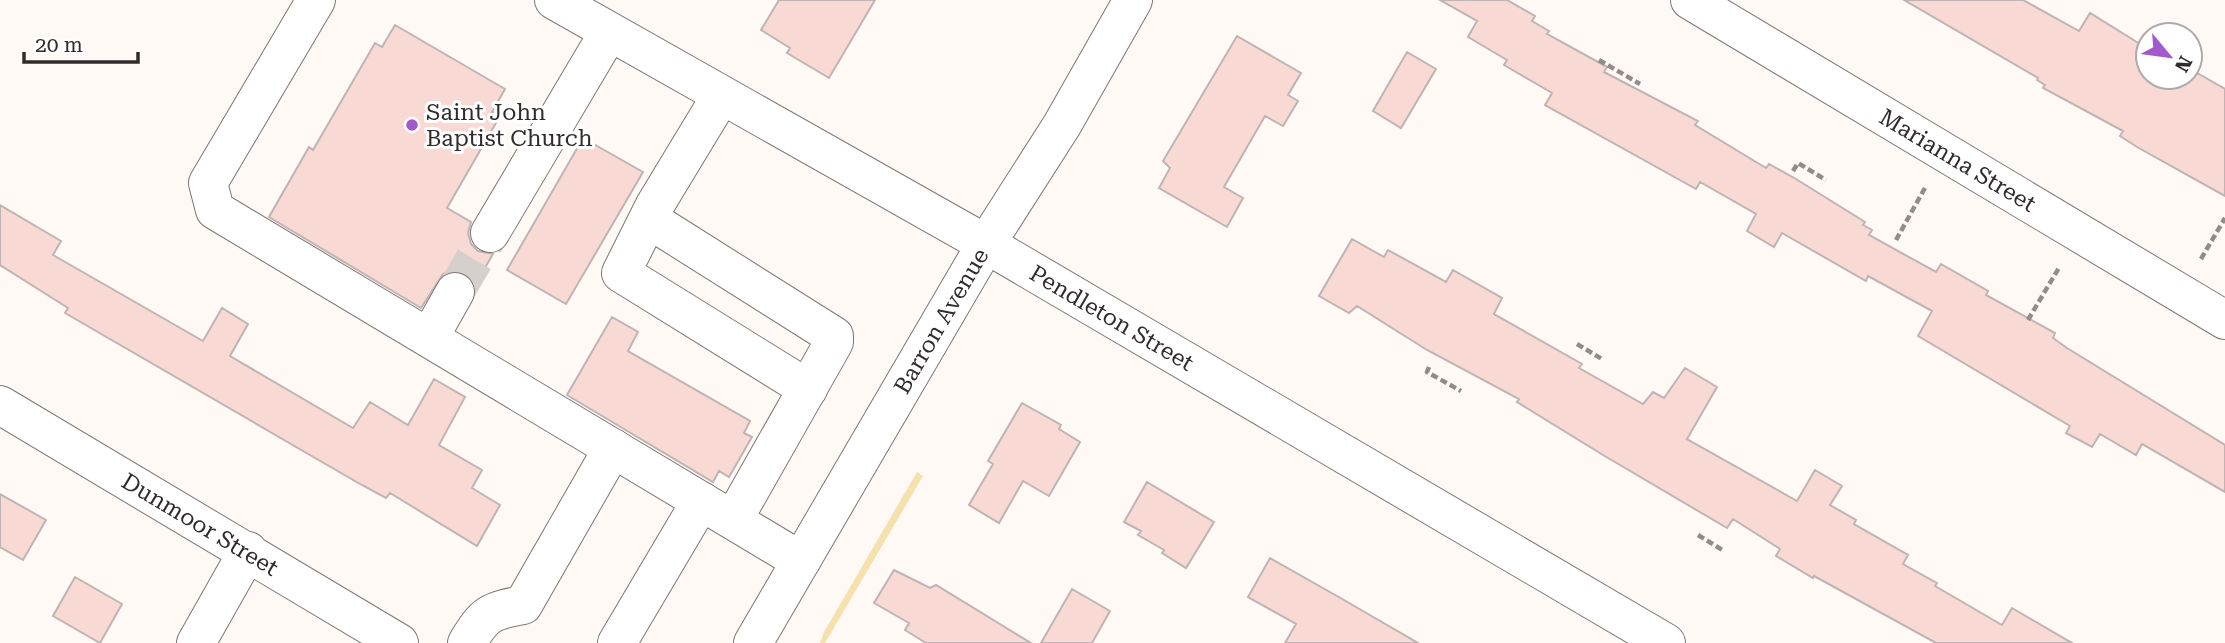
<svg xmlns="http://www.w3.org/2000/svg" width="2225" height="643" viewBox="0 0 2225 643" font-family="'Roboto Serif',serif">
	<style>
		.green { fill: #f5e1ad }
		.building { fill: #f9d9d3; stroke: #beb4b3; stroke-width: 2 }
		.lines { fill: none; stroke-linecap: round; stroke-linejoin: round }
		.minor-tunnel { stroke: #d6d0cd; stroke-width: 38; stroke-dasharray: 38 19; stroke-linecap: butt }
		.minor-casing { stroke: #7e7672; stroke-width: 40 }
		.major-casing { stroke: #7e7672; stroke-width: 40 }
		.path { stroke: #918c8a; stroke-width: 4.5; stroke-dasharray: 7 3.5; stroke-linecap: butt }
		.minor { stroke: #fff; stroke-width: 38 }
		.major { stroke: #fff; stroke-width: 38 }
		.poi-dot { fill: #a359cc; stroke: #fff; stroke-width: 2.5 }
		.labels { text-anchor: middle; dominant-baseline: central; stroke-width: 6; stroke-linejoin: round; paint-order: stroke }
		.poi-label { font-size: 23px; fill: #302c2b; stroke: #fff; text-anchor: start }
		.street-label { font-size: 23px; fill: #302c2b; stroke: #fff }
	</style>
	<rect width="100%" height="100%" fill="#fff9f6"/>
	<path class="green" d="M917 472 923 476 825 643H820L824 632Z"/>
	<path class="building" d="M779 0H875L829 78 787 53 790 48 761 30Z
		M1440 0H1507L1535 16 1532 21 1549 31 1547 34 1607 67 1604 72 1698 121 1695 125 1766 168 1769 164 1796 179 1865 222 1863 225 1872 230 1869 235 1936 272 1941 264 1988 291 1986 295 2055 333 2053 338 2067 348 2225 445V492L2142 444 2136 455 2100 434 2092 447 2066 433 2070 426 1918 336 1932 311 1868 276 1866 281 1782 233 1774 247 1747 231 1756 214 1700 182 1696 189 1545 105 1552 93 1504 65 1507 60 1468 37 1477 21Z
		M1904 0H2023L2079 31 2090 13 2148 49V77H2190V69L2225 89V196L2137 147 2120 136 2123 131 2043 88 2045 85 2037 80 2038 78Z
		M395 25 505 89 492 112 500 116 447 208 471 222 468 233 471 244 478 251 493 254 475 285 465 273 454 270 443 274 421 308 269 217 309 147 313 150 375 43 382 47Z
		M1237 36 1301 73 1288 95 1298 101 1283 126 1265 116 1224 187 1243 198 1227 227 1159 188 1170 168 1163 161Z
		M1407 52 1436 69 1401 128 1373 111Z
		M583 138 643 172 566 304 507 270Z
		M0 205 61 241 53 255 203 341 222 308 248 324 230 356 353 428 370 402 408 425 434 379 465 397 439 445 482 470 472 488 500 505 477 546 390 493 386 498 360 484 65 313 68 308 0 265Z
		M1352 239 1384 257 1388 250 1446 282 1453 270 1502 298 1494 314 1582 364 1579 368 1643 404 1653 392 1664 398 1685 368 1717 387 1687 439 1797 501 1815 470 1842 486 1830 505 1856 520 1854 524 1908 555 1903 564 1937 583 1935 586 2002 625 2012 608 2072 643H1936L1814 576 1813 578 1776 556 1780 549 1733 519 1727 528 1603 455 1517 402 1519 399 1427 350 1357 306 1349 313 1319 296Z
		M612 317 638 332 628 351 750 421 744 433 752 437 729 477 719 471 713 482 567 395Z
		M1022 403 1061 425 1059 429 1080 442 1049 496 1023 481 999 523 969 505 993 464 988 461Z
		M1147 482 1214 522 1186 568 1162 553 1164 550 1138 535 1141 531 1124 522Z
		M0 494 46 520 23 560 0 547Z
		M1270 558 1344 600 1418 643H1285L1296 624 1248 597Z
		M894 570 930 588 936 585 1031 643H926L905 630 909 623 874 603Z
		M75 577 122 604 100 643 53 616Z
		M1072 589 1110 611 1092 643H1041Z"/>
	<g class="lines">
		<path class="minor-tunnel" d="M455 292 490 233"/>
		<g class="minor-casing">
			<g id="minor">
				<path d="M316 0 208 183 215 210 801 561"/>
				<path id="s1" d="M1690 0 2225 320"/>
				<path d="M721 96 655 205 621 273 808 389"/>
				<path d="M651 216 658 225 834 336V342L733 520"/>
				<path d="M490 233 609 32"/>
				<path d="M429 338 455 292"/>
				<path id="s2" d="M0 405 399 643"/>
				<path d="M196 643 248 551"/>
				<path d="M467 643C485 613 490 611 523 605L613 448"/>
				<path d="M617 643 701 501"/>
			</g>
		</g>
		<g class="major-casing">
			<g id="major">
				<path id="s3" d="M554 0 986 244 1666 643"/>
				<path id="s4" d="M753 643 986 244 1062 125 1133 0"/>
			</g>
		</g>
		<path class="path" d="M1599 60 1640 84
			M1793 171 1798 163 1826 180
			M1896 240 1926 186
			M2201 259 2225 218
			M2028 320 2060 266
			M1577 344 1602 359
			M1429 367 1427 372 1461 391
			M1698 535 1724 551"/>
		<use href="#minor" class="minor"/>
		<use href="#major" class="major"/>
	</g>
	<circle class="poi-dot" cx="412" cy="125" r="7"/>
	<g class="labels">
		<g class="poi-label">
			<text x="426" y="112">Saint John<tspan x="426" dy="26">Baptist Church</tspan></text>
		</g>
		<g class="street-label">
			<text stroke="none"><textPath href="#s1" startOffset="312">Marianna Street</textPath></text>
			<text stroke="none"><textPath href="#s3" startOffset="642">Pendleton Street</textPath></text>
			<text stroke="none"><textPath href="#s4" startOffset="373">Barron Avenue</textPath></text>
			<text stroke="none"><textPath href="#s2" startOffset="233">Dunmoor Street</textPath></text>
		</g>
	</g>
	<g transform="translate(2169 56) rotate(119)"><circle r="33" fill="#ffffff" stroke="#acabaa" stroke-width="2"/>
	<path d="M0-5L12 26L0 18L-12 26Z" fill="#a359cc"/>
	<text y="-10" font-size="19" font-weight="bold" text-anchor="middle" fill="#302c2b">N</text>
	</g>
	<path d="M24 52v10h114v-10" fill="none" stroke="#302c2b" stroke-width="3.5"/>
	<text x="35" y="52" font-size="21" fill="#302c2b" stroke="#ffffff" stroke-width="5" paint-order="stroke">20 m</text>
</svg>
